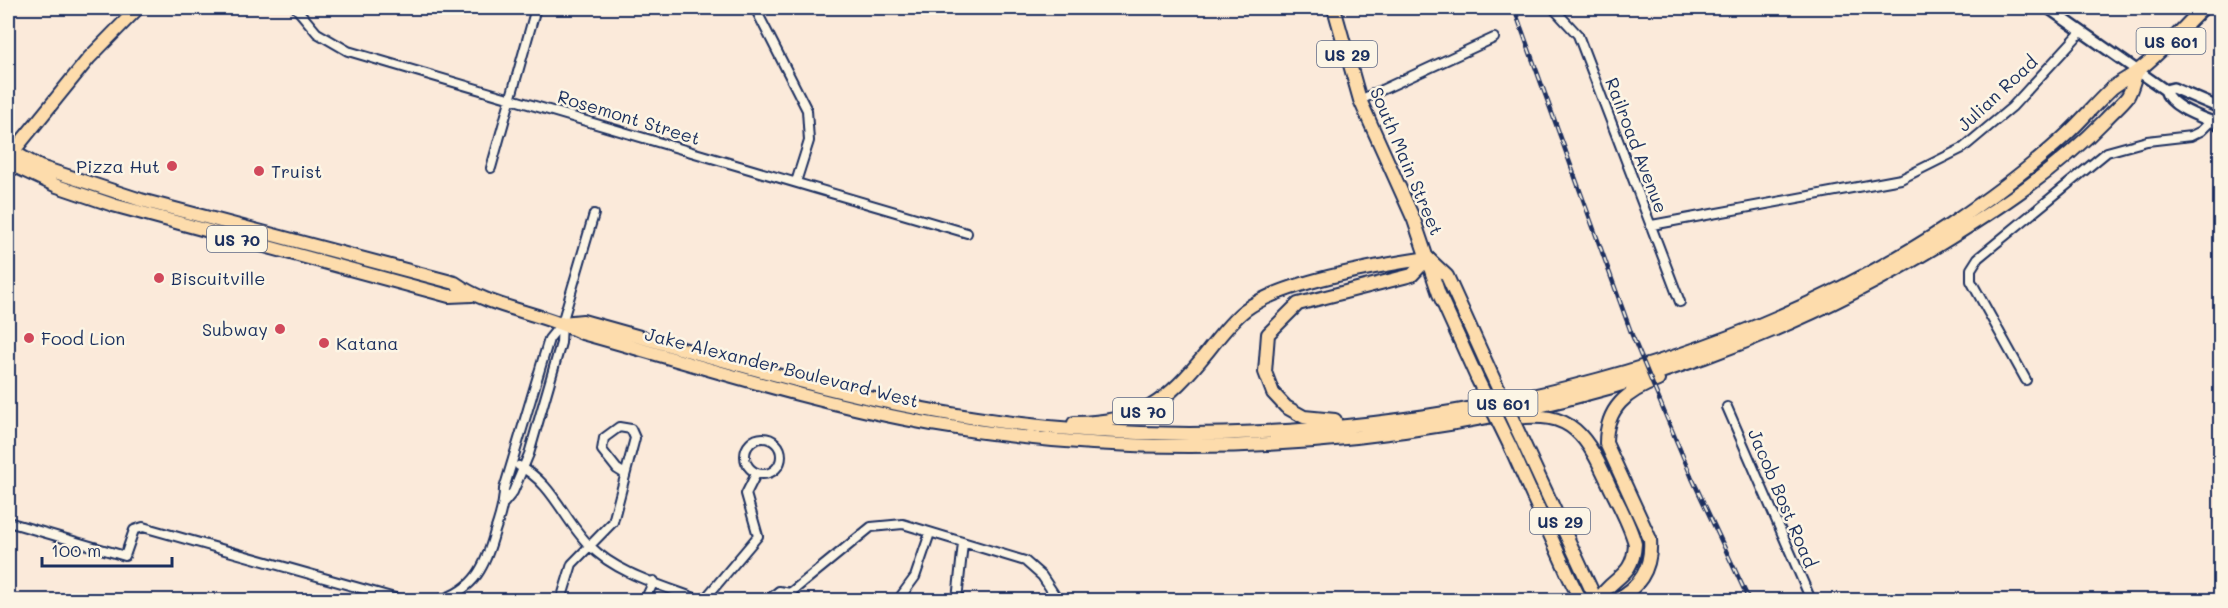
<svg xmlns="http://www.w3.org/2000/svg" width="2228" height="608" viewBox="0 0 2228 608" font-family="Mali,sans-serif">
	<style>
		.lines { fill: none; stroke-linecap: round; stroke-linejoin: round }
		.minor-casing { stroke: #1b2f5e; stroke-width: 12 }
		.tertiary-casing { stroke: #1b2f5e; stroke-width: 14 }
		.primary-casing { stroke: #1b2f5e; stroke-width: 16 }
		.trunk-casing { stroke: #1b2f5e; stroke-width: 16 }
		.minor { stroke: #fcf5e5; stroke-width: 8 }
		.tertiary { stroke: #fcf5e5; stroke-width: 9 }
		.primary { stroke: #fddcac; stroke-width: 12 }
		.trunk { stroke: #fddcac; stroke-width: 12 }
		.rail-casing { stroke: #1b2f5e; stroke-width: 4.5 }
		.rail { stroke: #fcf5e5; stroke-width: 2; stroke-dasharray: 7; stroke-linecap: butt }
		.primary-bridge-casing { stroke: #1b2f5e; stroke-width: 16; stroke-linecap: butt }
		.primary-bridge { stroke: #fddcac; stroke-width: 12 }
		.poi-dot { fill: #d1495b; stroke: #fcf5e5; stroke-width: 2 }
		.labels { text-anchor: middle; dominant-baseline: central; stroke-width: 5; stroke-linejoin: round; paint-order: stroke }
		.shield { fill: #fcf5e5; stroke: #5e6a86; stroke-width: 1.5 }
		.shield-label { font-size: 16px; font-weight: bold; fill: #1b2f5e }
		.street-label { font-size: 18px; fill: #1b2f5e; stroke: #fcf5e5 }
		.poi-label { font-size: 18px; fill: #1b2f5e; stroke: #fcf5e5; text-anchor: start }
	</style>
	<rect width="100%" height="100%" fill="#fbeada"/>
	<filter id="ink" filterUnits="userSpaceOnUse"><feTurbulence type="fractalNoise" baseFrequency=".0167" numOctaves="2"/><feDisplacementMap in="SourceGraphic" scale="12" xChannelSelector="R" yChannelSelector="G"/><feConvolveMatrix kernelMatrix="1 2 1 2 8 2 1 2 1" color-interpolation-filters="sRGB"/></filter>
	<g filter="url(#ink)">
		<g class="lines">
			<g class="minor-casing">
				<path id="minor" d="M296 8 317 33 348 51 967 233
					M755 8 807 110 809 141 796 182
					M1553 8 1578 35 1680 302
					M1360 100 1494 38
					M491 168 536 8
					M1652 225 1901 179 1963 148 2012 107 2081 32
					M2026 380 1971 281V269L1978 258 2107 152 2147 141 2191 136 2201 131 2211 121
					M1727 407 1811 600
					M745 456a18 18 0 1 1 36 0a18 18 0 1 1-36 0Z
					M519 466C552 482 564 520 589 545 617 574 664 586 700 600
					M504 503 513 492 529 454 561 343 562 323 594 214
					M8 522 125 556 134 530 143 527 402 600
					M790 593 871 527 903 524 1025 561 1042 576 1058 600
					M439 600C475 590 486 565 495 531 500 517 504 504 504 489L549 339 562 323
					M561 600 572 564 613 522 635 438 631 429 619 427 604 438 602 450 617 469 625 474
					M645 600 654 581
					M704 600 758 536 746 494 756 474
					M768 600 779 591 790 593 796 600
					M898 600 915 577 930 533
					M957 600 963 543"/>
			</g>
			<g class="tertiary-casing">
				<path id="tertiary" d="M2048 8 2165 90C2170 108 2204 118 2220 125
					M2165 90 2173 88 2220 108"/>
			</g>
			<g class="primary-casing">
				<path id="primary" d="M1334 8 1360 100 1414 220 1439 294 1477 378
					M8 158 89 58 138 8
					M1429 259 1447 276 1490 371
					M1523 442 1592 591 1593 600
					M1511 448 1569 577 1579 597 1584 600"/>
			</g>
			<g class="trunk-casing">
				<path id="trunk" d="M8 149 40 167 141 200 455 283C492 309 541 312 582 333 698 365 813 403 932 424 1266 483 1646 424 1937 246 1996 210 2057 170 2105 120 2112 112 2122 104 2128 96 2132 89 2134 79 2137 72
					M8 163 57 186 113 205 449 296 472 295
					M562 323 583 321C714 357 842 398 976 418 1293 467 1680 403 1950 225 1991 197 2032 167 2068 133 2083 119 2096 103 2111 89 2120 81 2131 77 2140 69 2163 51 2182 29 2203 8
					M1510 419C1574 408 1587 437 1611 489 1620 507 1630 525 1635 544 1633 579 1613 575 1598 600
					M1335 420 1304 417 1286 407 1273 393 1265 372 1268 334 1298 304 1412 275 1428 258
					M1074 423C1142 422 1166 403 1208 351 1219 337 1231 321 1245 310 1281 282 1381 265 1428 258
					M1615 600C1641 587 1652 567 1650 539L1606 443C1606 408 1627 391 1658 380"/>
			</g>
			<use href="#minor" class="minor"/>
			<use href="#tertiary" class="tertiary"/>
			<use href="#primary" class="primary"/>
			<use href="#trunk" class="trunk"/>
			<g class="rail-casing">
				<path id="rail" d="M1514 8 1632 335 1692 478 1749 600"/>
			</g>
			<use href="#rail" class="rail"/>
			<g class="primary-bridge-casing">
				<path id="primary-bridge" d="M1490 371 1523 442
					M1477 378 1511 448"/>
			</g>
			<use href="#primary-bridge" class="primary-bridge"/>
		</g>
	</g>
	<g class="poi-dot">
		<circle cx="172" cy="166" r="6"/>
		<circle cx="259" cy="171" r="6"/>
		<circle cx="159" cy="278" r="6"/>
		<circle cx="280" cy="329" r="6"/>
		<circle cx="29" cy="338" r="6"/>
		<circle cx="324" cy="343" r="6"/>
	</g>
	<g class="labels">
		<g class="shield">
			<rect x="2136.5" y="28" width="69" height="26" rx="4.5"/>
			<rect x="1317" y="41" width="60" height="26" rx="4.5"/>
			<rect x="207" y="226" width="60" height="26" rx="4.5"/>
			<rect x="1468.5" y="390" width="69" height="26" rx="4.5"/>
			<rect x="1113" y="398" width="60" height="26" rx="4.5"/>
			<rect x="1530" y="508" width="60" height="26" rx="4.5"/>
		</g>
		<g class="shield-label">
			<text x="2171" y="41">US 601</text>
			<text x="1347" y="54">US 29</text>
			<text x="237" y="239">US 70</text>
			<text x="1503" y="403">US 601</text>
			<text x="1143" y="411">US 70</text>
			<text x="1560" y="521">US 29</text>
		</g>
		<g class="street-label">
			<text transform="translate(1997 93) rotate(-43)">Julian Road</text>
			<text transform="translate(629 117) rotate(17)">Rosemont Street</text>
			<text transform="translate(1637 145) rotate(69)">Railroad Avenue</text>
			<text transform="translate(1407 161) rotate(67)">South Main Street</text>
			<text transform="translate(782 367) rotate(14)">Jake Alexander Boulevard West</text>
			<text transform="translate(1783 498) rotate(67)">Jacob Bost Road</text>
		</g>
		<g class="poi-label">
			<text x="160" y="166" text-anchor="end">Pizza Hut</text>
			<text x="271" y="171">Truist</text>
			<text x="171" y="278">Biscuitville</text>
			<text x="268" y="329" text-anchor="end">Subway</text>
			<text x="41" y="338">Food Lion</text>
			<text x="336" y="343">Katana</text>
		</g>
	</g>
	<rect width="2228" height="608" fill="none" stroke="#fcf5e5" stroke-width="30"/>
	<rect x="15" y="15" width="2198" height="578" fill="none" stroke="#1b2f5e" stroke-width="2" filter="url(#ink)"/>
	<path d="M42 557v9h130v-9" fill="none" stroke="#1b2f5e" stroke-width="3"/>
	<text x="51" y="557" font-size="18" fill="#1b2f5e" stroke="#fcf5e5" stroke-width="4.5" paint-order="stroke">100 m</text>
</svg>
